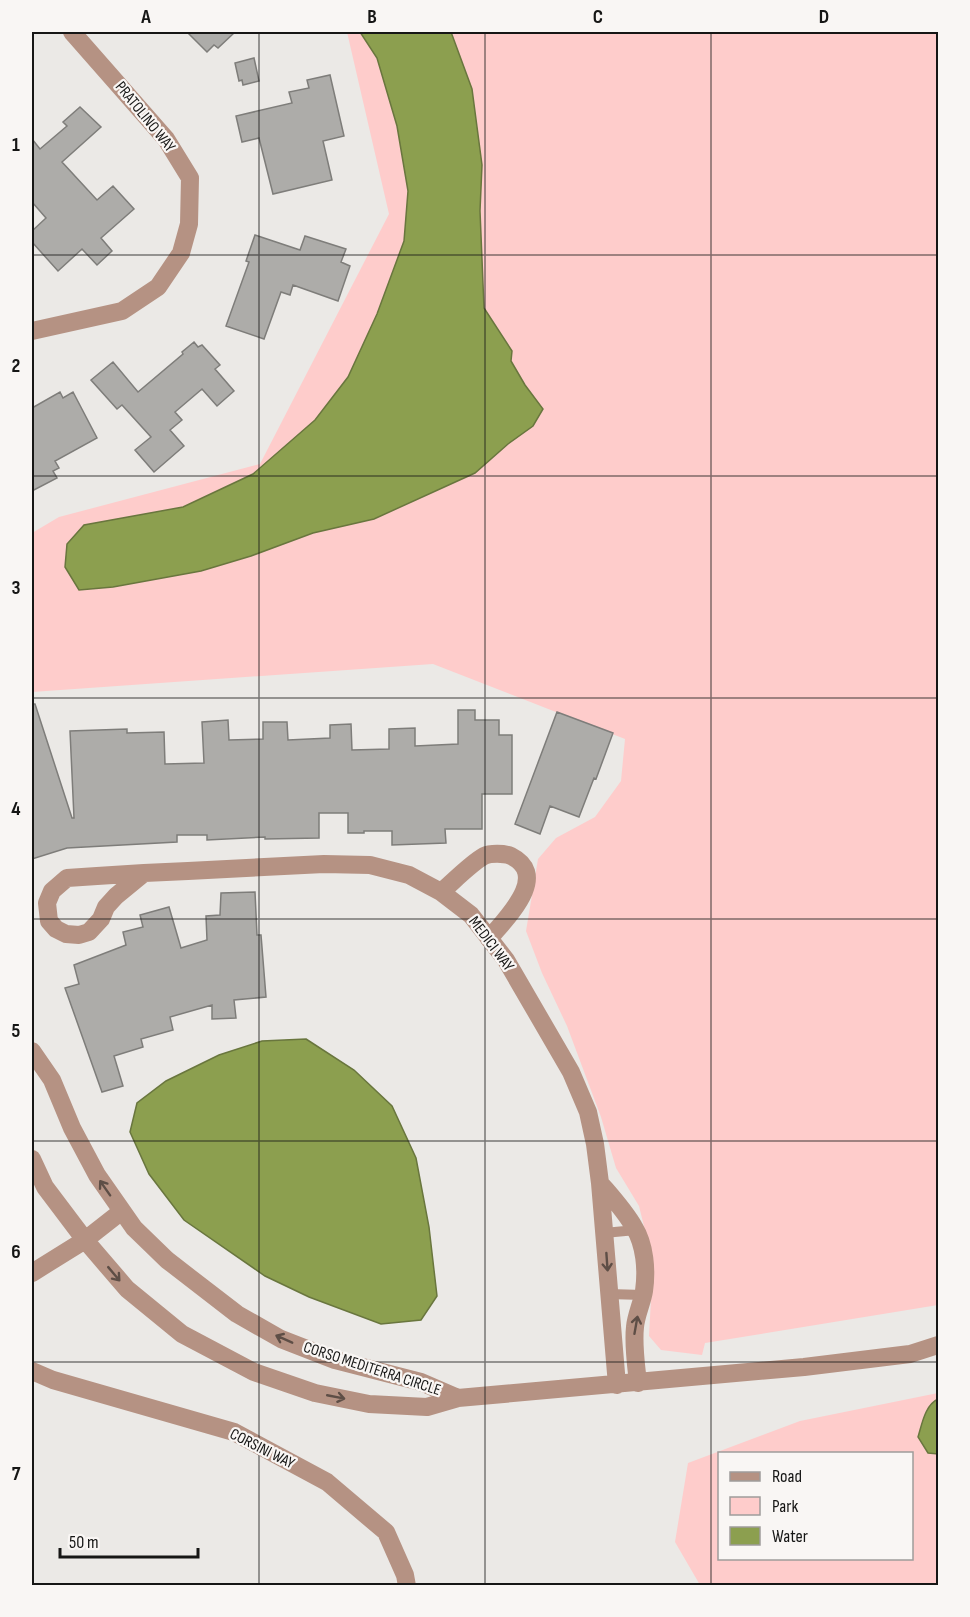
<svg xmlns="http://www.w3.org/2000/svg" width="970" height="1617" viewBox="0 0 970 1617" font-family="'Sofia Sans Condensed',sans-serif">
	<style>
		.green { fill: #fecccb; fill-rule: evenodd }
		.water { fill: #8c9f4f; stroke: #69763e; stroke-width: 1.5 }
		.building { fill: #adaca9; stroke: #7e7d7a; stroke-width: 1.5 }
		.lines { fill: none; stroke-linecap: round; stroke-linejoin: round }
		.lane { stroke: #b59283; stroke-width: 10 }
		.street { stroke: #b59283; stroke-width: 18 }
		.oneway { stroke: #5e4e46 }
		.grid { fill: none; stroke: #161615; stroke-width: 1.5; stroke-opacity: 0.55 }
		.labels { text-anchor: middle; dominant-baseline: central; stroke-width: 4.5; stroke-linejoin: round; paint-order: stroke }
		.street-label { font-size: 16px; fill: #161615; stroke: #f9f6f4 }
		.neatline { fill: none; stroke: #161615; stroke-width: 2 }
		.grid-label { font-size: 20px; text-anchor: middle; font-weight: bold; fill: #161615 }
	</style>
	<rect width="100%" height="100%" fill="#ebe9e6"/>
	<path class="green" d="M347 32H938V1305L705 1343 702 1355 661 1350 649 1336 653 1263 639 1206 616 1168 601 1117 567 1026 542 973 526 931 538 859 556 838 595 817 621 781 625 739 433 664 32 692V533L59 517 260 464 389 214Z
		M938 1393V1585H700L675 1542 688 1463 800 1421ZM720 1454H912V1558H720Z"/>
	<path class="water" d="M360 32H451L472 89 482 165 480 211 484 308 512 351 511 361 525 385 543 409 533 426 508 444 475 473 374 519 313 533 251 556 201 571 113 587 79 590 65 567 67 544 84 525 183 507 253 474 315 420 348 377 377 314 404 241 408 191 397 126 377 58Z
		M306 1039 354 1070 392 1106 416 1158 429 1227 437 1296 421 1320 381 1324 309 1297 265 1276 184 1220 149 1174 130 1132 137 1103 166 1081 219 1055 262 1041Z
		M938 1399V1454L928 1453 918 1437C922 1424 925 1405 938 1399Z"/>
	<path class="building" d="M187 32H235L218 48 214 45 207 52Z
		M254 58 259 81 243 85 242 80 239 81 235 63Z
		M330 75 344 136 323 141 332 180 273 194 259 138 242 142 236 116 292 103 289 92 309 88 307 80Z
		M80 107 101 127 62 162 97 200 113 186 134 209 101 238 112 251 97 265 82 249 58 271 32 242V231L46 218 32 202V139L40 149 67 126 63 122Z
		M255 235 300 250 305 236 346 249 341 262 350 266 338 301 293 285 290 295 281 292 264 339 226 326 249 262 246 261Z
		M194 342 198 347 202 345 220 365 215 369 234 391 217 406 202 389 175 412 182 420 170 430 184 446 154 472 135 450 151 437 122 405 117 409 91 380 113 362 138 392 183 354 182 352Z
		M60 392 63 398 73 392 97 438 55 461 59 468 53 471 57 478 32 491V408Z
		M32 704H35L72 818H74L70 731 127 729V733L164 732 165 764 204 763 202 722 228 720 229 740 263 739V722H287L288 740 330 738V725L351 724 352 750 389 749V729L415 728V746L458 744V710H475V720H499V735H512V794H482V829H445L446 843 392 845V831H364V833H348V813H319V838L265 839V837L207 840V835H177V842L67 848 32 859Z
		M557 712 613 733 596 779 594 778 579 817 550 806 540 834 515 824Z
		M255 892 257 935H261L266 997 234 1000 236 1018 212 1019V1005L170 1017 173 1030 141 1039 143 1047 114 1056 123 1086 102 1092 65 988 79 984 74 965 126 945 123 932 143 927 140 915 169 907 181 948 207 940 206 916 220 915 221 893Z"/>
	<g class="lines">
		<path class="lane" d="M604 1233 636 1230
			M609 1294 643 1295"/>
		<path class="street" d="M32 331 122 311 158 287 181 253 189 224 190 178 166 139 72 32
			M144 873 116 896 106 907 101 919 89 932 79 935 66 934 56 929 49 921 47 903 52 891 67 878 97 876 144 873 188 871 324 864 370 865 409 875 441 892 471 915 506 960 571 1072 588 1112 595 1144 600 1183 617 1385
			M441 892C453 882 470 864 484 856 490 853 504 853 511 856 551 876 505 919 489 939
			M32 1051 52 1080 72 1128 97 1175 134 1228 167 1260 237 1314 281 1339 335 1360 421 1382 458 1398
			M32 1159 45 1187 85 1240 127 1289 182 1334 254 1372 315 1393 369 1404 427 1407 458 1398 804 1367 910 1354 938 1345
			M600 1183C612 1197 625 1211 634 1227 645 1245 647 1270 644 1291 642 1303 636 1315 635 1327 633 1345 636 1364 638 1383
			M32 1273 85 1240 122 1211
			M32 1371 53 1380 234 1432 327 1482 386 1532 405 1575 407 1586"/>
	</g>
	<defs><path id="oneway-shaft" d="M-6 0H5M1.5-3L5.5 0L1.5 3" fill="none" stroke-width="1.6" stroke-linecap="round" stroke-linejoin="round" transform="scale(1.5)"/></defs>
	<g class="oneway">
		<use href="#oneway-shaft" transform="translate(105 1188) rotate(-125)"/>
		<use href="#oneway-shaft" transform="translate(607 1262) rotate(86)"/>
		<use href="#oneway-shaft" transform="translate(114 1274) rotate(50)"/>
		<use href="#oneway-shaft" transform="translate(636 1325) rotate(-80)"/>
		<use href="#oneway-shaft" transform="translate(284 1339) rotate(-156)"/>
		<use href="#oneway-shaft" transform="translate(336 1397) rotate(11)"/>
	</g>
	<path class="grid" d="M259 32V1586M485 32V1586M711 32V1586M32 255H938M32 476H938M32 698H938M32 919H938M32 1141H938M32 1362H938"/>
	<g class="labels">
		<g class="street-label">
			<text transform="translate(145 117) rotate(51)">PRATOLINO WAY</text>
			<text transform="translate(491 944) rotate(53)">MEDICI WAY</text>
			<text transform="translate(372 1369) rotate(18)">CORSO MEDITERRA CIRCLE</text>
			<text transform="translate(262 1449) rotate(27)">CORSINI WAY</text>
		</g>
	</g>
	<rect width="970" height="1617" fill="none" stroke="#f9f6f4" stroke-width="66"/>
	<rect x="718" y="1452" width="195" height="108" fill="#f9f6f4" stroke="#9e9c9b" stroke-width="1.5"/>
	<rect x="730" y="1472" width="30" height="9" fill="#b59283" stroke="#9e9c9b" stroke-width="1.5"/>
	<text x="772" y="1482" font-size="18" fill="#161615">Road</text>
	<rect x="730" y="1497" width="30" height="18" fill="#fecccb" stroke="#9e9c9b" stroke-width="1.5"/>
	<text x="772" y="1512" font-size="18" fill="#161615">Park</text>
	<rect x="730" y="1527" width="30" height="18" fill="#8c9f4f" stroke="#9e9c9b" stroke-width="1.5"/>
	<text x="772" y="1542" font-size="18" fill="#161615">Water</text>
	<path d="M60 1548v9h138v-9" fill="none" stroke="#161615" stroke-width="3"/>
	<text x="69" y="1548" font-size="18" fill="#161615" stroke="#f9f6f4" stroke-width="4.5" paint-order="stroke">50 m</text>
	<rect x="33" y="33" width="904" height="1551" class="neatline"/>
	<g class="grid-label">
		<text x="146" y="23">A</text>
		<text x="372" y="23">B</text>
		<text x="598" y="23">C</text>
		<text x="824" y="23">D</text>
		<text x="16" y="151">1</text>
		<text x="16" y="372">2</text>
		<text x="16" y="594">3</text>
		<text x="16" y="815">4</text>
		<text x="16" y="1037">5</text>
		<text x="16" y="1258">6</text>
		<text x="16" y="1480">7</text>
	</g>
</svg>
